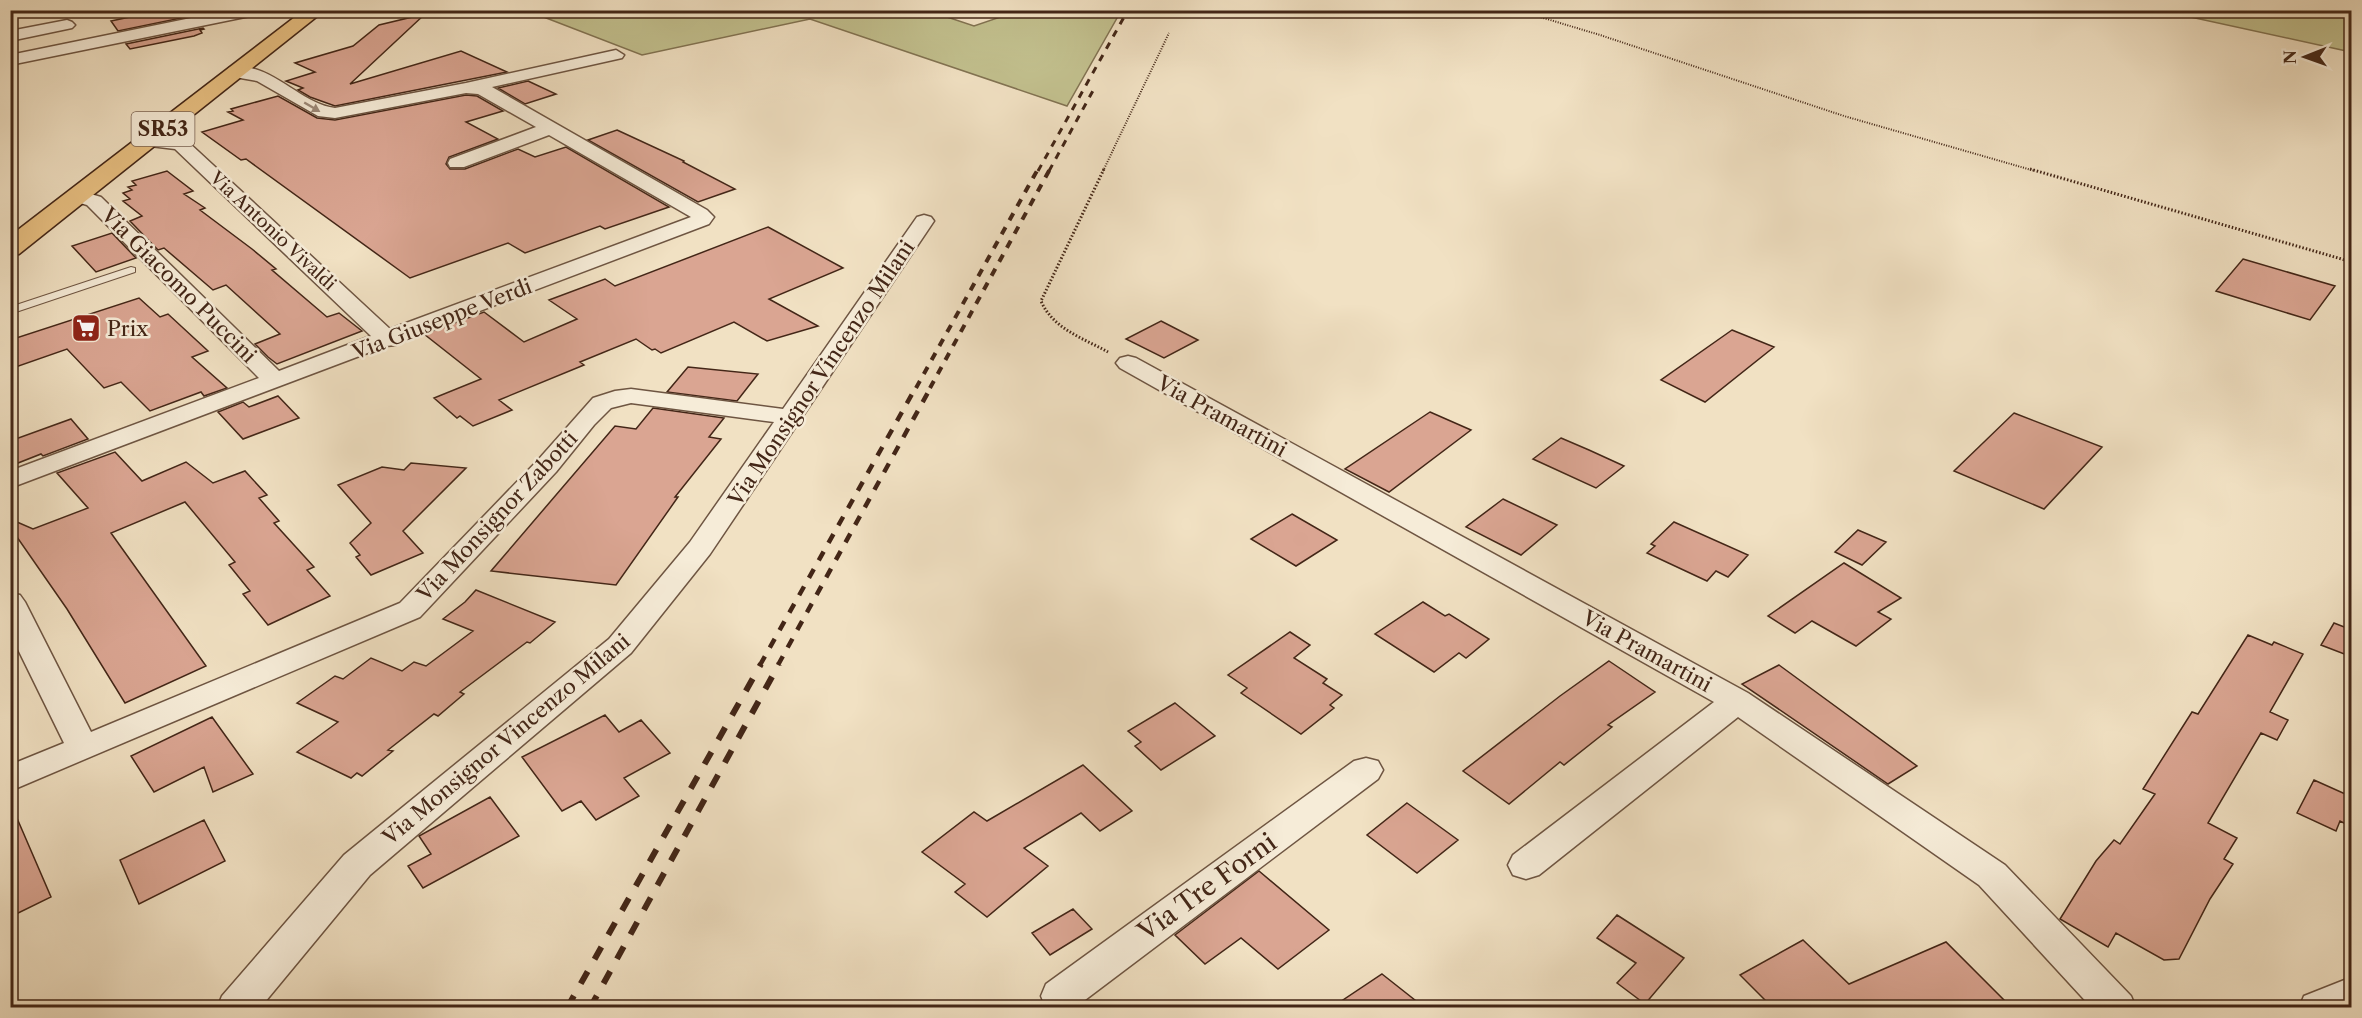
<svg xmlns="http://www.w3.org/2000/svg" width="2362" height="1018" viewBox="0 0 2362 1018" font-family="'Libre Caslon Text',serif">
	<style>
		.green { fill: #c2c08e; stroke: #827352; stroke-width: 1.5 }
		.building { fill: #daa592; stroke: #432617; stroke-width: 1.5 }
		.lines { fill: none; stroke-linecap: round; stroke-linejoin: round }
		.lane-casing { stroke: #6e5542; stroke-width: 2 }
		.street-casing { stroke: #6e5542; stroke-width: 3 }
		.primary-casing { stroke: #432617; stroke-width: 3 }
		.path-far1 { stroke: #432617; stroke-width: 2; stroke-dasharray: 1 1.5; stroke-linecap: butt }
		.path { stroke: #432617; stroke-width: 3; stroke-dasharray: 1.5 2; stroke-linecap: butt }
		.lane { fill: #f6ecd8; fill-rule: evenodd }
		.street { fill: #f6ecd8; fill-rule: evenodd }
		.primary { fill: #e8c082; fill-rule: evenodd }
		.rail-far3 { stroke: #432617; stroke-width: 3; stroke-dasharray: 7 7; stroke-linecap: butt }
		.rail-far2 { stroke: #432617; stroke-width: 4; stroke-dasharray: 8 8; stroke-linecap: butt }
		.rail-far1 { stroke: #432617; stroke-width: 4.5; stroke-dasharray: 10 10; stroke-linecap: butt }
		.rail { stroke: #432617; stroke-width: 6; stroke-dasharray: 14 14; stroke-linecap: butt }
		.oneway { fill: #9c8978 }
		.labels { text-anchor: middle; dominant-baseline: central; stroke-width: 5; stroke-linejoin: round; paint-order: stroke }
		.far-street-label { font-size: 18px; fill: #432617; stroke: #f6ecd8 }
		.shield { fill: #f6ecd8; stroke: #796151; stroke-width: 1.5 }
		.shield-label { font-size: 20px; font-weight: bold; fill: #432617 }
		.street-label { font-size: 21px; fill: #432617; stroke: #f6ecd8 }
		.poi-label { font-size: 21px; fill: #432617; stroke: #f6ecd8; text-anchor: start }
		.near-street-label { font-size: 26px; fill: #432617; stroke: #f6ecd8 }
	</style>
	<rect width="100%" height="100%" fill="#f1e1c3"/>
	<filter id="stains"><feTurbulence type="fractalNoise" baseFrequency=".00333" numOctaves="4"/><feColorMatrix values="0 0 0 0 .2 0 0 0 0 .09 0 0 0 0 .02 0 0 0 .5 -.17"/></filter>
	<radialGradient id="worn" r=".72"><stop offset=".6" stop-color="#630" stop-opacity="0"/><stop offset="1" stop-color="#630" stop-opacity=".3"/></radialGradient>
	<path class="green" d="M926 10 974 26 1018 11H1121L1067 106 810 19 642 55 528 11Z
		M2309 11 2351 14V52L2163 11Z"/>
	<path class="building" d="M163 10H185L191 16 118 31 111 21Z
		M425 14 350 84 461 51 507 72 335 106 310 97 298 90 303 88 286 81 315 72 295 63 353 46 379 25Z
		M203 28 204 29 200 30 202 33 194 36 130 49 126 44Z
		M528 81 556 94 525 104 498 88Z
		M466 95 477 96 503 111 466 122 498 139 449 157 446 164 450 169H465L518 149 535 157 566 147 669 207 605 229 600 226 525 253 508 243 410 278 246 159 241 160 202 132 243 120 228 112 233 111 231 109 278 96 317 118 335 120Z
		M617 130 684 161 683 162 735 189 698 202 588 140Z
		M167 171 193 191 184 194 205 208 200 210 252 249 276 269 272 270 327 317 339 313 362 331 277 364 268 357 255 344 280 334 226 285 213 290 164 248 158 250 130 221 142 216 123 201 130 199 123 193 132 190 128 187 136 185 132 181Z
		M768 227 843 268 769 299 818 326 767 341 734 322 661 353 655 349 652 350 636 339 580 362 584 365 499 400 512 410 473 426 460 416 457 418 434 398 481 379 424 334 484 312 524 342 577 319 549 300 605 279 615 286Z
		M112 233 136 258 96 272 72 246Z
		M2243 259 2335 286 2310 320 2216 291Z
		M139 298 160 317 168 314 208 351 192 357 227 388 204 396 201 392 150 411 121 382 104 388 67 349 10 369V340Z
		M1161 321 1198 340 1164 358 1126 339Z
		M1732 330 1774 347 1705 402 1661 380Z
		M688 367 758 374 737 401 667 392Z
		M278 396 299 418 243 439 218 412 243 402 249 407Z
		M653 408 724 418 709 437 721 439 675 497H678L616 585 491 571 615 426 636 429Z
		M1430 412 1471 430 1389 492 1345 469Z
		M2014 413 2102 447 2044 509 1954 471Z
		M71 419 88 439 43 456 41 454 18 463 10 453V441Z
		M1561 438 1589 450 1624 466 1596 488 1533 459Z
		M115 452 142 481 186 462 213 483 245 471 267 495 259 498 279 521 274 523 314 567 307 570 330 596 268 625 243 594 250 591 229 565 235 562 185 502 111 533 206 666 125 703 67 609 10 527V519L33 529 88 508 57 473Z
		M411 463 466 468 403 531 423 553 371 575 356 557 360 555 350 543 371 523 338 485 382 467 404 470Z
		M1503 499 1557 525 1521 555 1466 527Z
		M1292 514 1337 540 1296 566 1251 539Z
		M1674 522 1748 555 1728 577 1716 571 1707 581 1647 553 1655 546 1651 544Z
		M1858 530 1886 542 1862 565 1835 552Z
		M1844 563 1901 598 1878 612 1891 619 1856 646 1812 621 1795 633 1768 616Z
		M476 590 555 622 530 643 527 642 460 692 464 694 438 716 434 714 388 750 393 751 362 776 357 773 351 778 297 752 338 722 297 703 335 676 343 679 371 658 402 671 414 662 426 666 473 631 443 619 465 602Z
		M1423 602 1445 616 1449 614 1489 639 1466 658 1459 653 1434 672 1375 634Z
		M2334 623 2352 630V657L2321 645Z
		M1290 632 1310 645 1294 658 1327 679 1323 683 1342 695 1330 705 1334 708 1301 734 1241 693 1247 688 1228 675Z
		M2248 635 2272 645 2274 642 2303 654 2270 712 2288 720 2277 740 2261 733 2208 823 2237 838 2224 859 2233 864 2210 899 2179 959 2164 960 2116 933 2108 947 2060 919 2096 861 2114 840 2120 844 2155 794 2143 789 2192 712 2198 714Z
		M1609 661 1655 692 1608 725 1612 727 1564 765 1560 762 1509 804 1463 771 1560 696Z
		M1779 665 1917 766 1888 784 1742 684Z
		M1175 703 1215 736 1161 770 1135 746 1141 742 1128 731Z
		M605 715 619 732 641 720 670 753 624 778 639 796 596 820 581 801 562 811 522 757Z
		M212 717 253 774 213 792 204 767 154 792 131 756Z
		M1083 765 1132 811 1100 831 1081 813 1024 848 1048 866 987 917 955 892 965 884 922 852 974 812 987 821Z
		M2314 780 2352 797V827L2340 821 2336 831 2297 813Z
		M490 797 519 836 423 888 408 866 431 854 419 836Z
		M10 802 51 897 10 917Z
		M1407 803 1458 840 1417 873 1367 835Z
		M204 820 225 861 139 904 120 860Z
		M1259 871 1329 930 1278 969 1241 938 1205 964 1175 935Z
		M1073 909 1092 929 1050 955 1032 933Z
		M1617 915 1684 958 1645 1004 1617 983 1636 963 1597 938Z
		M1803 940 1849 984 1946 942 2012 1008H1773L1740 975Z
		M1382 974 1425 1008H1331Z"/>
	<g class="lines">
		<g class="lane-casing">
			<path id="lane" d="M131 267 135 268V272L10 314V307Z"/>
		</g>
		<g class="street-casing">
			<path id="street" d="M230 10H262L255 15 10 65V55Z
				M67 20 72 22 75 25 72 28 10 41V31Z
				M616 50 624 55 622 58 492 87 707 210 714 217 709 224 398 342 396 345 386 346 10 488V471L259 378 87 205 70 200 67 196 70 192 77 190 101 197 279 371 371 336 175 149 142 145 139 141 142 137 148 136 186 140 390 329 691 217 549 135 464 167H450L448 163 450 159 536 127 478 94 466 93 335 118 318 116 257 81 229 76 227 72 229 68C269 59 299 104 335 108L466 83Z
				M924 215 931 217 934 221 710 554 631 653 370 875 260 1008H217L222 996 344 855 609 639 690 542 774 422 631 403 611 408 594 425 556 472 420 617 10 791V765L64 743 10 633V593L20 595 25 602 91 732 400 603 538 460 593 398 615 391 631 389 783 409 917 217Z
				M1128 356 1136 358 1748 693 2005 865 2131 996 2136 1008H2092L1979 885 1738 717 1539 875 1526 879 1513 875 1508 865 1513 855 1714 702 1120 368 1116 363 1120 358Z
				M1366 758 1378 761 1383 770 1378 779 1085 1000 1088 1008H1046L1041 996 1046 984 1354 761Z
				M2352 977V1008H2299L2304 996Z"/>
		</g>
		<g class="primary-casing">
			<path id="primary" d="M304 10H325L19 254 10 256V236Z"/>
		</g>
		<path class="path-far1" d="M1517 10 1600 35 1844 116 2035 171
			M2310 10 2352 14
			M1103 171 1169 33"/>
		<path class="path" d="M1104 169 1041 301C1053 329 1083 338 1108 352
			M2030 169 2352 262"/>
		<use href="#lane" class="lane"/>
		<use href="#street" class="street"/>
		<use href="#primary" class="primary"/>
		<path class="rail-far3" d="M1038 171 1128 10
			M1049 171 1095 87"/>
		<path class="rail-far2" d="M916 388 1038 169
			M930 388 1050 169"/>
		<path class="rail-far1" d="M760 665 916 387
			M778 665 931 387"/>
		<path class="rail" d="M567 1008 761 664
			M590 1008 779 664"/>
	</g>
	<defs><path id="oneway-solid" d="M-6-.8H1V-3.2L6.5 0L1 3.2V.8H-6Z" transform="scale(1.5)"/></defs>
	<use class="oneway" href="#oneway-solid" transform="translate(312 107) rotate(30)"/>
	<defs>
		<g id="supermarket-square" transform="scale(1.5)"><rect x="-9" y="-9" width="18" height="18" rx="4" fill="#8f2418" stroke="#f6ecd8"/><path d="M-6-5.5h2.5l.6 2H6L4.5 2H-2.5L-4.4-4H-6ZM-1.5 3.2a1.3 1.3 0 1 0 .1 0ZM3 3.2a1.3 1.3 0 1 0 .1 0Z" fill="#fff"/></g>
	</defs>
	<g fill-rule="evenodd">
		<use href="#supermarket-square" x="86" y="328"/>
	</g>
	<g class="labels">
		<g class="far-street-label">
			<text transform="translate(273 231) rotate(43)">Via Antonio Vivaldi</text>
		</g>
		<rect class="shield" x="131.5" y="112" width="63" height="34" rx="4.5"/>
		<g class="shield-label">
			<text x="163" y="129">SR53</text>
		</g>
		<g class="street-label">
			<text transform="translate(179 285) rotate(45)">Via Giacomo Puccini</text>
			<text transform="translate(442 319) rotate(-21)">Via Giuseppe Verdi</text>
			<text transform="translate(821 373) rotate(-56)">Via Monsignor Vincenzo Milani</text>
			<text transform="translate(1222 416) rotate(29)">Via Pramartini</text>
			<text transform="translate(497 516) rotate(-47)">Via Monsignor Zabotti</text>
			<text transform="translate(1647 651) rotate(29)">Via Pramartini</text>
			<text transform="translate(506 739) rotate(-40)">Via Monsignor Vincenzo Milani</text>
		</g>
		<g class="poi-label">
			<text x="107" y="328">Prix</text>
		</g>
		<g class="near-street-label">
			<text transform="translate(1207 887) rotate(-36)">Via Tre Forni</text>
		</g>
	</g>
	<rect width="2362" height="1018" fill="none" stroke="#f1e1c3" stroke-width="36"/>
	<rect x="12" y="12" width="2338" height="994" fill="none" stroke="#432617" stroke-width="3"/>
	<rect x="18" y="18" width="2326" height="982" fill="none" stroke="#432617" stroke-width="1.5"/>
	<g transform="translate(2305 57) rotate(269)" stroke="#f6ecd8" stroke-width="4.5" paint-order="stroke">
	<path d="M0-4.5L10 22L0 15L-10 22Z" fill="#432617"/>
	<text y="-9" font-size="16" font-weight="bold" text-anchor="middle" fill="#432617">N</text>
	</g>
	<rect width="100%" height="100%" filter="url(#stains)"/>
	<rect width="100%" height="100%" fill="url(#worn)"/>
</svg>
